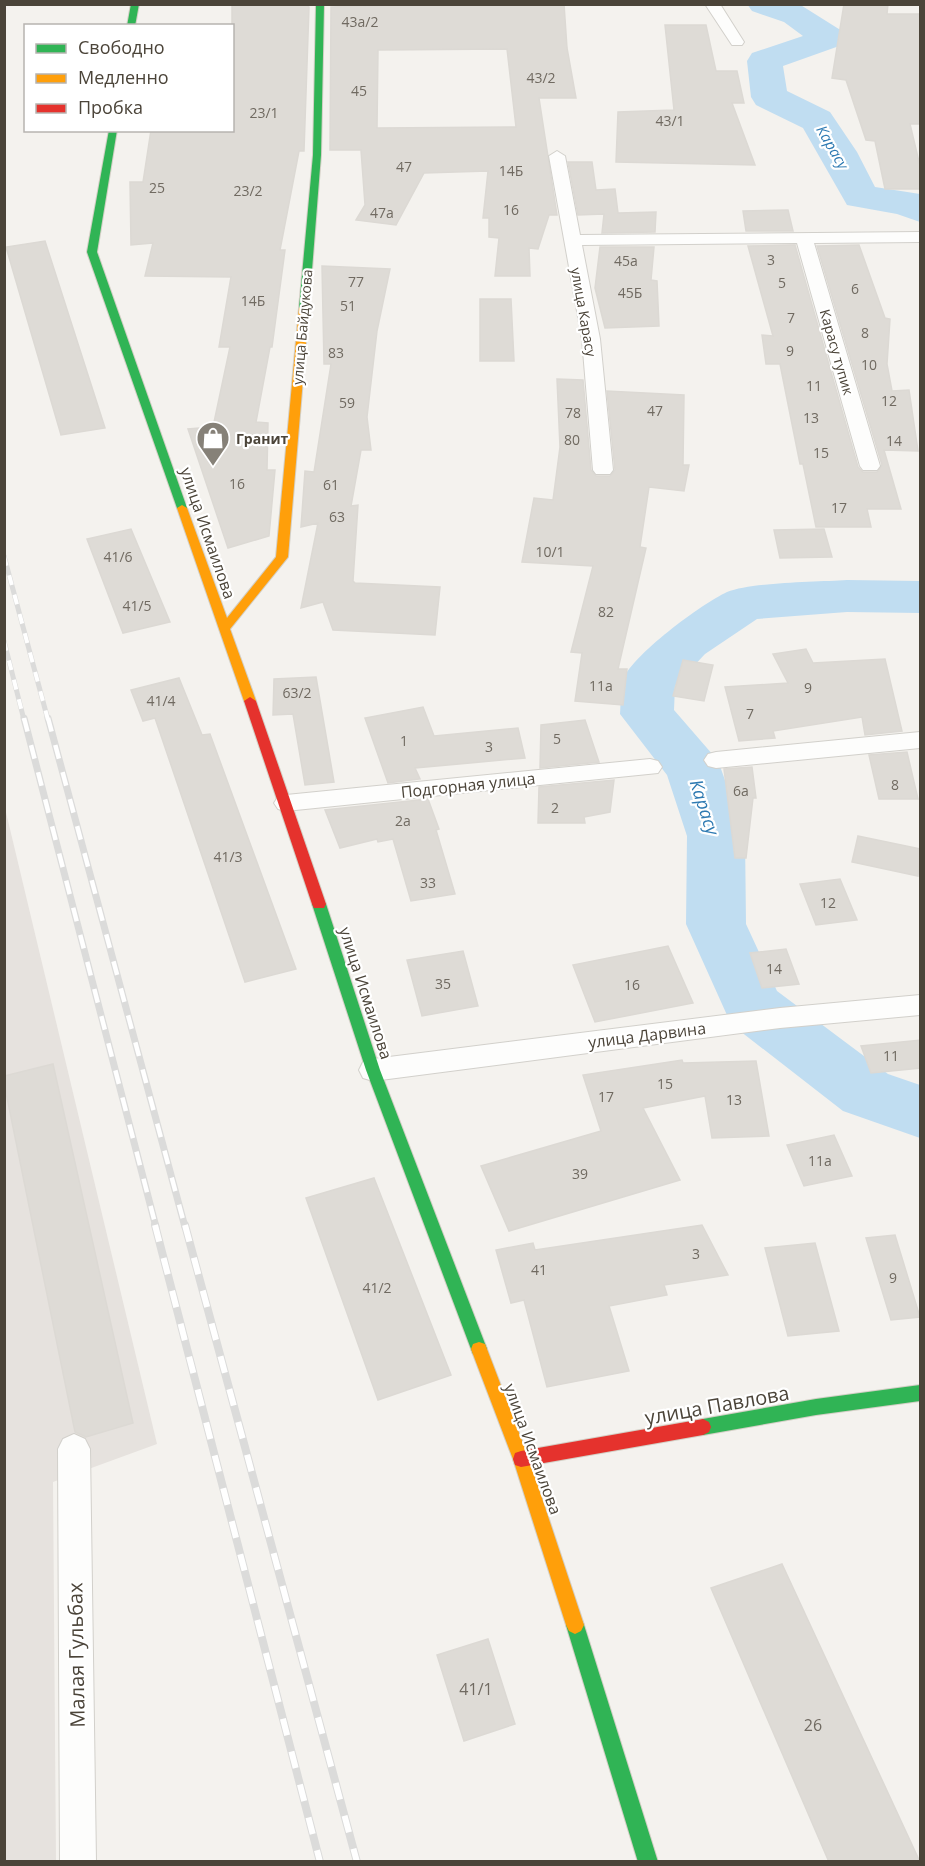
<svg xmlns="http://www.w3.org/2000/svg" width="925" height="1866" viewBox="0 0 925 1866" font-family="'Open Sans',sans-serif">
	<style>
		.industrial { fill: #e6e2de }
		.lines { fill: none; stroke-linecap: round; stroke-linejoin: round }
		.river { fill: #c0ddf1; fill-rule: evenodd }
		.building { fill: #dedbd6; stroke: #dcd9d4; stroke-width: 1.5; fill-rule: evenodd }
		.street-casing { stroke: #d2d0cb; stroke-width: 2 }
		.fast-casing { stroke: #d3cfc5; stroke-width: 2 }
		.slow-casing { stroke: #d3cfc5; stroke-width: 2 }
		.jam-casing { stroke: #d3cfc5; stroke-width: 2 }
		.street { fill: #fdfdfc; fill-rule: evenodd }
		.fast { fill: #30b455; fill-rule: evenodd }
		.slow { fill: #ff9f0a; fill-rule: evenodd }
		.jam { fill: #e5322d; fill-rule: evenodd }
		.rail-far2-casing { stroke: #dbdbda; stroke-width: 5 }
		.rail-far1-casing { stroke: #dbdbda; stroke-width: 7 }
		.rail-casing { stroke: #dbdbda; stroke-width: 8 }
		.rail-far2 { stroke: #fff; stroke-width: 4; stroke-dasharray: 10; stroke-linecap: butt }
		.rail-far1 { stroke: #fff; stroke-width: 4.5; stroke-dasharray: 14; stroke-linecap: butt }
		.rail { stroke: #fff; stroke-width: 6; stroke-dasharray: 17; stroke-linecap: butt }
		.labels { text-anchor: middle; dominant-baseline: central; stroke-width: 4.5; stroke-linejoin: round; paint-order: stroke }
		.number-label { font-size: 14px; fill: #706a61 }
		.far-street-label { font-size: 14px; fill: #4b4439; stroke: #fff }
		.far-poi-label { font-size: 14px; font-weight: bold; fill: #4b4439; stroke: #fff; text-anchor: start }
		.far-water-label { font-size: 15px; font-style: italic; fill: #2e7ab2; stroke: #fff }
		.street-label { font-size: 16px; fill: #4b4439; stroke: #fff }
		.near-number-label { font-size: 16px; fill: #706a61 }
		.water-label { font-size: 18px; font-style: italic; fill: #2e7ab2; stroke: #fff }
		.near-street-label { font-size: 20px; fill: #4b4439; stroke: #fff }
	</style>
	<rect width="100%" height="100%" fill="#f4f2ee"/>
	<path class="industrial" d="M4 804 157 1444 53 1482 56 1862 4 1861Z"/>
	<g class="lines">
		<path class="river" d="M747 4H799L842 31 847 38 842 45 783 66 787 91 830 112 857 152 875 187 920 194V222L897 214 847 205 803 128 756 105 751 97 747 61 752 53 803 36 784 22 752 11Z
			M847 580 920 581V613L847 612 757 619 705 654 675 686 674 710 713 755 721 769 745 836 746 924 777 991 888 1074 920 1085V1138L843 1111 731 1024 686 924 687 836 667 775 620 714C621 704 620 691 622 682 630 656 703 603 727 592 752 582 817 582 847 580Z"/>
	</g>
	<path class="building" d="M232 4H306L309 7 304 151H299L280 250H285L272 347H270L256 422 268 423 267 470H275L269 536 228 548 188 429 213 427 230 347H219L231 277 145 276 153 243 131 245 130 182H143L151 130H232Z
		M424 4H564L567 48 576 98H539L557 215H549L538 249 529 248 530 276H495L499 238 489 237V218H483L488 171 424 173 396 225 356 220 365 205 361 150H330L331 7ZM507 49 516 127 377 128 378 50Z
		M844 4H888L887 14H921V124H910L921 170V189H885L875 141 866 140 846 80 832 78Z
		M665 25H706L716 71H737L744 103H732L755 165 616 162 618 112 674 110Z
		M568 162H592L596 190 615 189 618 213 656 212 655 232 602 233 604 214 578 215Z
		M788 210 793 231H746L743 211Z
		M45 241 105 428 61 435 6 247Z
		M795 245 858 467 863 472H877L882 465 817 246 859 245 885 318 890 319 887 364 892 391 909 390 918 451 884 450 901 509H867L871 527H816L803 464H800L780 364H766L762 335 773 336 748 246Z
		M600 247H654L651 280 657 281 659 326 605 328 595 288Z
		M322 266 390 269 377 331 367 417 371 450H361L351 506 358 505 353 581 355 583 440 587 435 635 333 630 323 602 301 608 318 523 301 527 305 471 314 472 331 364H324Z
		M480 299H511L514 361H480Z
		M557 379 583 380 591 470 596 476H610L615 470 607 391 684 395 683 465H689L684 491 649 487 640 547 646 548 618 669H627L623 705 575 701 582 653 571 652 593 566 522 562 534 498 553 500 560 447Z
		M131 529 170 622 123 633 87 539Z
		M824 529 832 557 780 558 774 530Z
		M806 649 813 663 885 659 902 731 865 735 862 717 773 731 775 738 739 741 725 687 788 683 773 654Z
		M683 660 713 665 704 701 673 696Z
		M316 677 334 782 305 785 293 714 273 715 274 679Z
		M179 678 202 735 210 734 296 969 245 982 155 718 143 721 131 690Z
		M423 707 434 736 518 728 525 758 415 768 420 779 388 783 365 718Z
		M585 720 599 762 540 768 541 725Z
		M907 752 918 799H879L869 755Z
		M752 767 756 798H753L746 858H735L724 769Z
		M614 780 610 812 584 817 585 823H538L539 787Z
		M428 799 439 829 436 830 455 894 411 901 393 839 378 842 377 839 340 848 325 810Z
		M858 836 921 849 918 876 852 862Z
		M840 879 857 920 816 925 800 884Z
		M668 946 693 1003 595 1022 573 965Z
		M786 949 799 984 762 988 750 953Z
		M463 951 478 1006 422 1016 407 960Z
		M921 1040V1068L871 1073 861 1046Z
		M682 1060 683 1063 756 1061 769 1136 712 1138 705 1096 643 1108 680 1180 509 1231 481 1166 601 1131 583 1075Z
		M53 1064 133 1423 86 1437 75 1432 4 1083V1076Z
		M834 1135 852 1176 804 1186 787 1145Z
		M374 1178 451 1375 378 1400 306 1198Z
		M702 1225 728 1275 664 1285 667 1295 609 1306 629 1371 547 1387 524 1300 511 1303 496 1250 533 1243 535 1250Z
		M895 1235 920 1317 891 1320 866 1238Z
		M815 1243 839 1331 788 1336 765 1248Z
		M782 1564 920 1862H829L711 1588Z
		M488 1639 515 1724 464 1741 437 1655Z"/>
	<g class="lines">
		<g class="street-casing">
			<path id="street" d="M705 4H720L744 42 742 45H732Z
				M557 151 565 156 580 235 920 232V242L814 243 880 466 877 470H863L860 466 797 243 582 245 600 339 613 470 610 474H596L593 470 582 339 549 156Z
				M920 732V748L716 768 708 766 704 760 708 754 716 752Z
				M650 759 658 761 662 767 658 773 286 811 278 809 274 803 278 797 286 795Z
				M920 995V1015L780 1028 373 1081 363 1078 359 1070 363 1062 373 1059 780 1008Z
				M74 1434 85 1439 90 1449 96 1862H60L58 1449 63 1439Z"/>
		</g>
		<g class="fast-casing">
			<path id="fast" d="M131 4H139L135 26H127Z
				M316 4H324L321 155 309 308 304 311 299 308 313 155Z
				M109 130H117L97 252 187 508 182 511 177 508 87 252Z
				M319 899 326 904 380 1070 487 1349 485 1354 479 1356 473 1354 471 1349 366 1070 312 904Z
				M920 1385V1401L816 1415 703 1435 697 1432 695 1427 697 1422 703 1419 816 1399Z
				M575 1616 581 1619 584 1625 658 1862H638L566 1625 569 1619Z"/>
		</g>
		<g class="slow-casing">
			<path id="slow" d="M304 305 309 308 288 557 230 629 256 701 250 705 244 701 177 508 182 505 187 508 227 618 276 557 299 308Z
				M479 1342 485 1344 487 1349 529 1459 584 1625 581 1631 575 1634 569 1631 566 1625 513 1459 471 1349 473 1344Z"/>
		</g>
		<g class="jam-casing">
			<path id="jam" d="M250 697 256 701 326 904 324 908H314L312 904 244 701Z
				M703 1419 709 1422 711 1427 709 1432 703 1435 521 1467 515 1465 513 1459 515 1453 521 1451Z"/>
		</g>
		<use href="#street" class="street"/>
		<use href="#fast" class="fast"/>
		<use href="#slow" class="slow"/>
		<use href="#jam" class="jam"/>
		<g class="rail-far2-casing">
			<path id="rail-far2" d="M4 556 48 720
				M4 641 24 720"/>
		</g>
		<g class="rail-far1-casing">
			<path id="rail-far1" d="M24 718 156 1227
				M48 718 185 1227"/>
		</g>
		<g class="rail-casing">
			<path id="rail" d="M155 1225 320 1862
				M185 1225 357 1862"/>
		</g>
		<use href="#rail-far2" class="rail-far2"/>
		<use href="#rail-far1" class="rail-far1"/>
		<use href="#rail" class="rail"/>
	</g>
	<defs>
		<g id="shop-pin" transform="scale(1.725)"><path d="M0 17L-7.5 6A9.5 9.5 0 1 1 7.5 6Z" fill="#868178" stroke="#fff"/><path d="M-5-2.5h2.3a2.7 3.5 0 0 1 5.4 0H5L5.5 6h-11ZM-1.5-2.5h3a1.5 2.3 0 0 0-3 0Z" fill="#fff"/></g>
	</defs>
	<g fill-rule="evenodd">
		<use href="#shop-pin" x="213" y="438"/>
	</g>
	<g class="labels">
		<g class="number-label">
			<text x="360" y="21">43а/2</text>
			<text x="541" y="77">43/2</text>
			<text x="359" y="90">45</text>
			<text x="264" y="112">23/1</text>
			<text x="670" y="120">43/1</text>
			<text x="404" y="166">47</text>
			<text x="511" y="170">14Б</text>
			<text x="157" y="187">25</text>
			<text x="248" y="190">23/2</text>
			<text x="511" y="209">16</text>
			<text x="382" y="212">47а</text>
			<text x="771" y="259">3</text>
			<text x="626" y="260">45а</text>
			<text x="356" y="281">77</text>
			<text x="782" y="282">5</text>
			<text x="855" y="288">6</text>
			<text x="630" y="292">45Б</text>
			<text x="253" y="300">14Б</text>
			<text x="348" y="305">51</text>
			<text x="791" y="317">7</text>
			<text x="865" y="332">8</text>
			<text x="790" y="350">9</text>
			<text x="336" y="352">83</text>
			<text x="869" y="364">10</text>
			<text x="814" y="385">11</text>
			<text x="889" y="400">12</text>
			<text x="347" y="402">59</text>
			<text x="655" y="410">47</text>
			<text x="573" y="412">78</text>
			<text x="811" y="417">13</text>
			<text x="572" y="439">80</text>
			<text x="894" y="440">14</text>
			<text x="821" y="452">15</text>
			<text x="237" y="483">16</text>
			<text x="331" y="484">61</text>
			<text x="839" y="507">17</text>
			<text x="337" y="516">63</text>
			<text x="550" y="551">10/1</text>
			<text x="118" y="556">41/6</text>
			<text x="137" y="605">41/5</text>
			<text x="606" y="611">82</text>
			<text x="601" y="685">11а</text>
			<text x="808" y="687">9</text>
			<text x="297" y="692">63/2</text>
			<text x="161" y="700">41/4</text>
			<text x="750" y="713">7</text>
			<text x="557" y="738">5</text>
			<text x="404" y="740">1</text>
			<text x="489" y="746">3</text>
			<text x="895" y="784">8</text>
			<text x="741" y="790">6а</text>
			<text x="555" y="807">2</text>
			<text x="403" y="820">2а</text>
			<text x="228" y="856">41/3</text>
			<text x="428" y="882">33</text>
			<text x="828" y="902">12</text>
			<text x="774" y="968">14</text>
			<text x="443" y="983">35</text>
			<text x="632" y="984">16</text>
			<text x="891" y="1055">11</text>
			<text x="665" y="1083">15</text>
			<text x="606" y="1096">17</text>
			<text x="734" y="1099">13</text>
			<text x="820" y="1160">11а</text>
			<text x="580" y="1173">39</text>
			<text x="696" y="1253">3</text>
			<text x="539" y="1269">41</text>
			<text x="893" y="1277">9</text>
			<text x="377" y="1287">41/2</text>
		</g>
		<g class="far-street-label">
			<text transform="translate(584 312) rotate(80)">улица Карасу</text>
			<text transform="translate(302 327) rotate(-85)">улица Байдукова</text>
			<text transform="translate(837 352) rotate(74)">Карасу тупик</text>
		</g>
		<g class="far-poi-label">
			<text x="236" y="438">Гранит</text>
		</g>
		<g class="far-water-label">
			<text transform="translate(833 147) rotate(60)">Карасу</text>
		</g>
		<g class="street-label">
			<text transform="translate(208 533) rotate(71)">улица Исмаилова</text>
			<text transform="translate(468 785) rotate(-6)">Подгорная улица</text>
			<text transform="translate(366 993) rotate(72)">улица Исмаилова</text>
			<text transform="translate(647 1035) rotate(-7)">улица Дарвина</text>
			<text transform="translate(533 1449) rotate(70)">улица Исмаилова</text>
		</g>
		<g class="near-number-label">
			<text x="476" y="1689">41/1</text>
			<text x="813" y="1725">26</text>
		</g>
		<g class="water-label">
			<text transform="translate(705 807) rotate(72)">Карасу</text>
		</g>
		<g class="near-street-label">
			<text transform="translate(717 1405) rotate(-10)">улица Павлова</text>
			<text transform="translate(76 1655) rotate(-91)">Малая Гульбах</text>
		</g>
	</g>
	<rect width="925" height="1866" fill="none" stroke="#4b4439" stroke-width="12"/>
	<rect x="24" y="24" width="210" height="108" fill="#ffffff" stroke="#b7b4b0" stroke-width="1.5"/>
	<rect x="36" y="44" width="30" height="9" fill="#30b455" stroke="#b7b4b0" stroke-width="1.5"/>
	<text x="78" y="54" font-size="18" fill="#4b4439">Свободно</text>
	<rect x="36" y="74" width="30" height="9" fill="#ff9f0a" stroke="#b7b4b0" stroke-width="1.5"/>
	<text x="78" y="84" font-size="18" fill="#4b4439">Медленно</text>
	<rect x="36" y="104" width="30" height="9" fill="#e5322d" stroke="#b7b4b0" stroke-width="1.5"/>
	<text x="78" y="114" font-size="18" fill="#4b4439">Пробка</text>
</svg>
